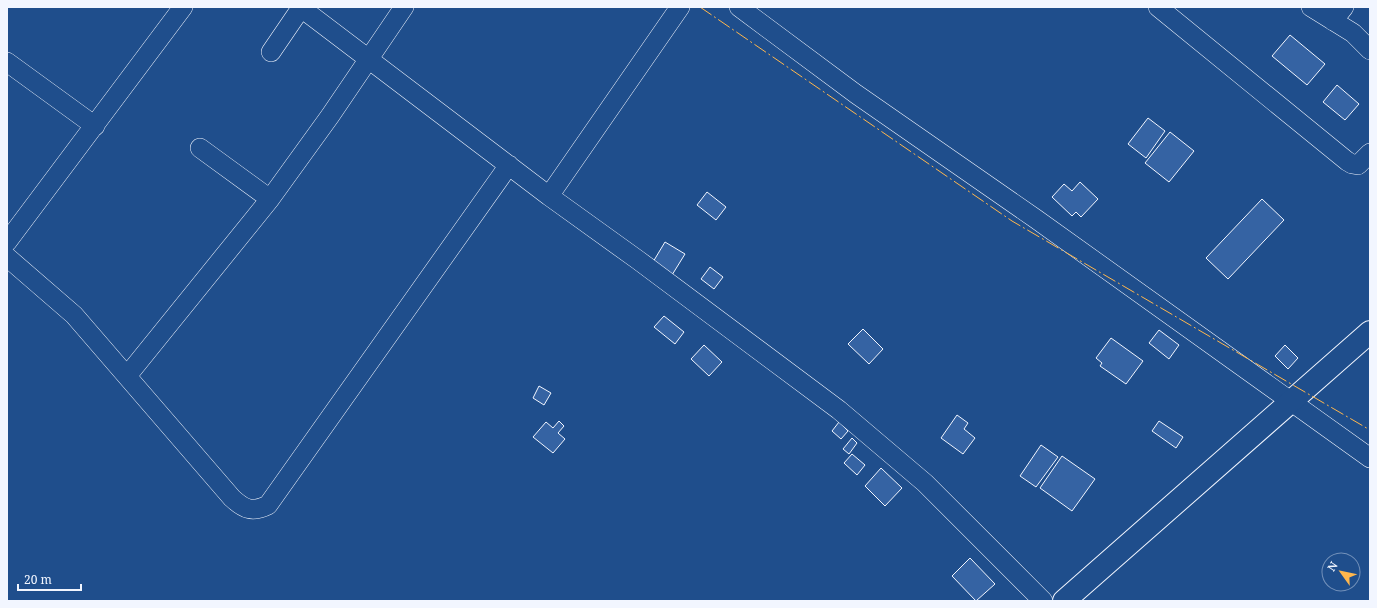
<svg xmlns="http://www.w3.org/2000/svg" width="1377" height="608" viewBox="0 0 1377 608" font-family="'Noto Serif',serif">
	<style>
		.building { fill: #3563a3; stroke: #f2f6ff }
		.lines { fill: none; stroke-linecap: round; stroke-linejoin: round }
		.minor-casing { stroke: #f2f6ff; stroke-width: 20 }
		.tertiary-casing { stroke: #f2f6ff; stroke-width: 24 }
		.minor { stroke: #1f4e8c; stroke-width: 19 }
		.tertiary { stroke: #1f4e8c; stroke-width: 22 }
		.power { stroke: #ffb74d; stroke-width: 1; stroke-dasharray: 14 3 2 3; stroke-linecap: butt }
	</style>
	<rect width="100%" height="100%" fill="#1f4e8c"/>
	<path class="building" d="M1290 35 1325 64 1307 85 1272 56Z
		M1337 85 1359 104 1345 120 1323 102Z
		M1148 118 1165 131 1146 158 1128 144Z
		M1170 132 1194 151 1169 182 1145 163Z
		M1080 182 1098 199 1081 217 1076 212 1072 216 1052 197 1064 184 1072 191Z
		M707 192 726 207 716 220 697 205Z
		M1262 199 1284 220 1228 279 1206 258Z
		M665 242 685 254 672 275 653 262Z
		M710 267 723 277 714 289 701 279Z
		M664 316 684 332 675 344 654 327Z
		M863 329 883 349 869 364 848 344Z
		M1159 330 1179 345 1169 359 1149 343Z
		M1111 338 1143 361 1126 384 1100 366 1102 363 1096 358Z
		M704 345 722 362 709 376 691 359Z
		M1285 345 1298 358 1288 369 1275 356Z
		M539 386 551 393 544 405 533 398Z
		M957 415 968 423 964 429 975 438 963 454 941 438Z
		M559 421 564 426 558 433 565 439 553 453 533 437 546 422 553 428Z
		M1159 421 1183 437 1176 448 1152 431Z
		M839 422 848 431 841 439 832 431Z
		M852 438 857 443 849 454 843 449Z
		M1041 445 1058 457 1036 487 1020 476Z
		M852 454 865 465 857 475 844 463Z
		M1062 456 1095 479 1072 511 1040 488Z
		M881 468 902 488 885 506 865 486Z
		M970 558 995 584 976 601 952 576Z"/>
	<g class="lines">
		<g class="minor-casing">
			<path id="minor" d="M300 7 549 196 638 260 839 410 925 483 1043 601
				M739 7 856 94 1036 219 1370 458
				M1158 7 1347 161 1352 164 1358 165 1370 153
				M1311 7 1353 33 1370 50
				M1333 21 1344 7
				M271 52 301 8
				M7 62 95 126
				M200 148 270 199
				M549 196 680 7
				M7 242 183 7
				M7 257 74 315 232 498C244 509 252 513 268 505L509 165
				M127 376 270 199 330 116 404 7"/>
		</g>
		<g class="tertiary-casing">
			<path id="tertiary" d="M1064 601 1370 332"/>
		</g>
		<use href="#minor" class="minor"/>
		<use href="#tertiary" class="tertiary"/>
		<path class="power" d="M700 7 1012 221 1370 430"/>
	</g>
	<rect width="1377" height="608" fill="none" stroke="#f2f6ff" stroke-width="16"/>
	<g transform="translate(1341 572) rotate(303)"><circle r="19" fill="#1f4e8c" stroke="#7391ba"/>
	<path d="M0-3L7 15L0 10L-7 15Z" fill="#ffb74d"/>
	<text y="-6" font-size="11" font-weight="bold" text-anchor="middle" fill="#f2f6ff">N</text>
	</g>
	<path d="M18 584v6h63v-6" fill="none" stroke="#f2f6ff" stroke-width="2"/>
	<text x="24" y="584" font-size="12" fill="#f2f6ff" stroke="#1f4e8c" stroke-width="3" paint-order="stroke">20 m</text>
</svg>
